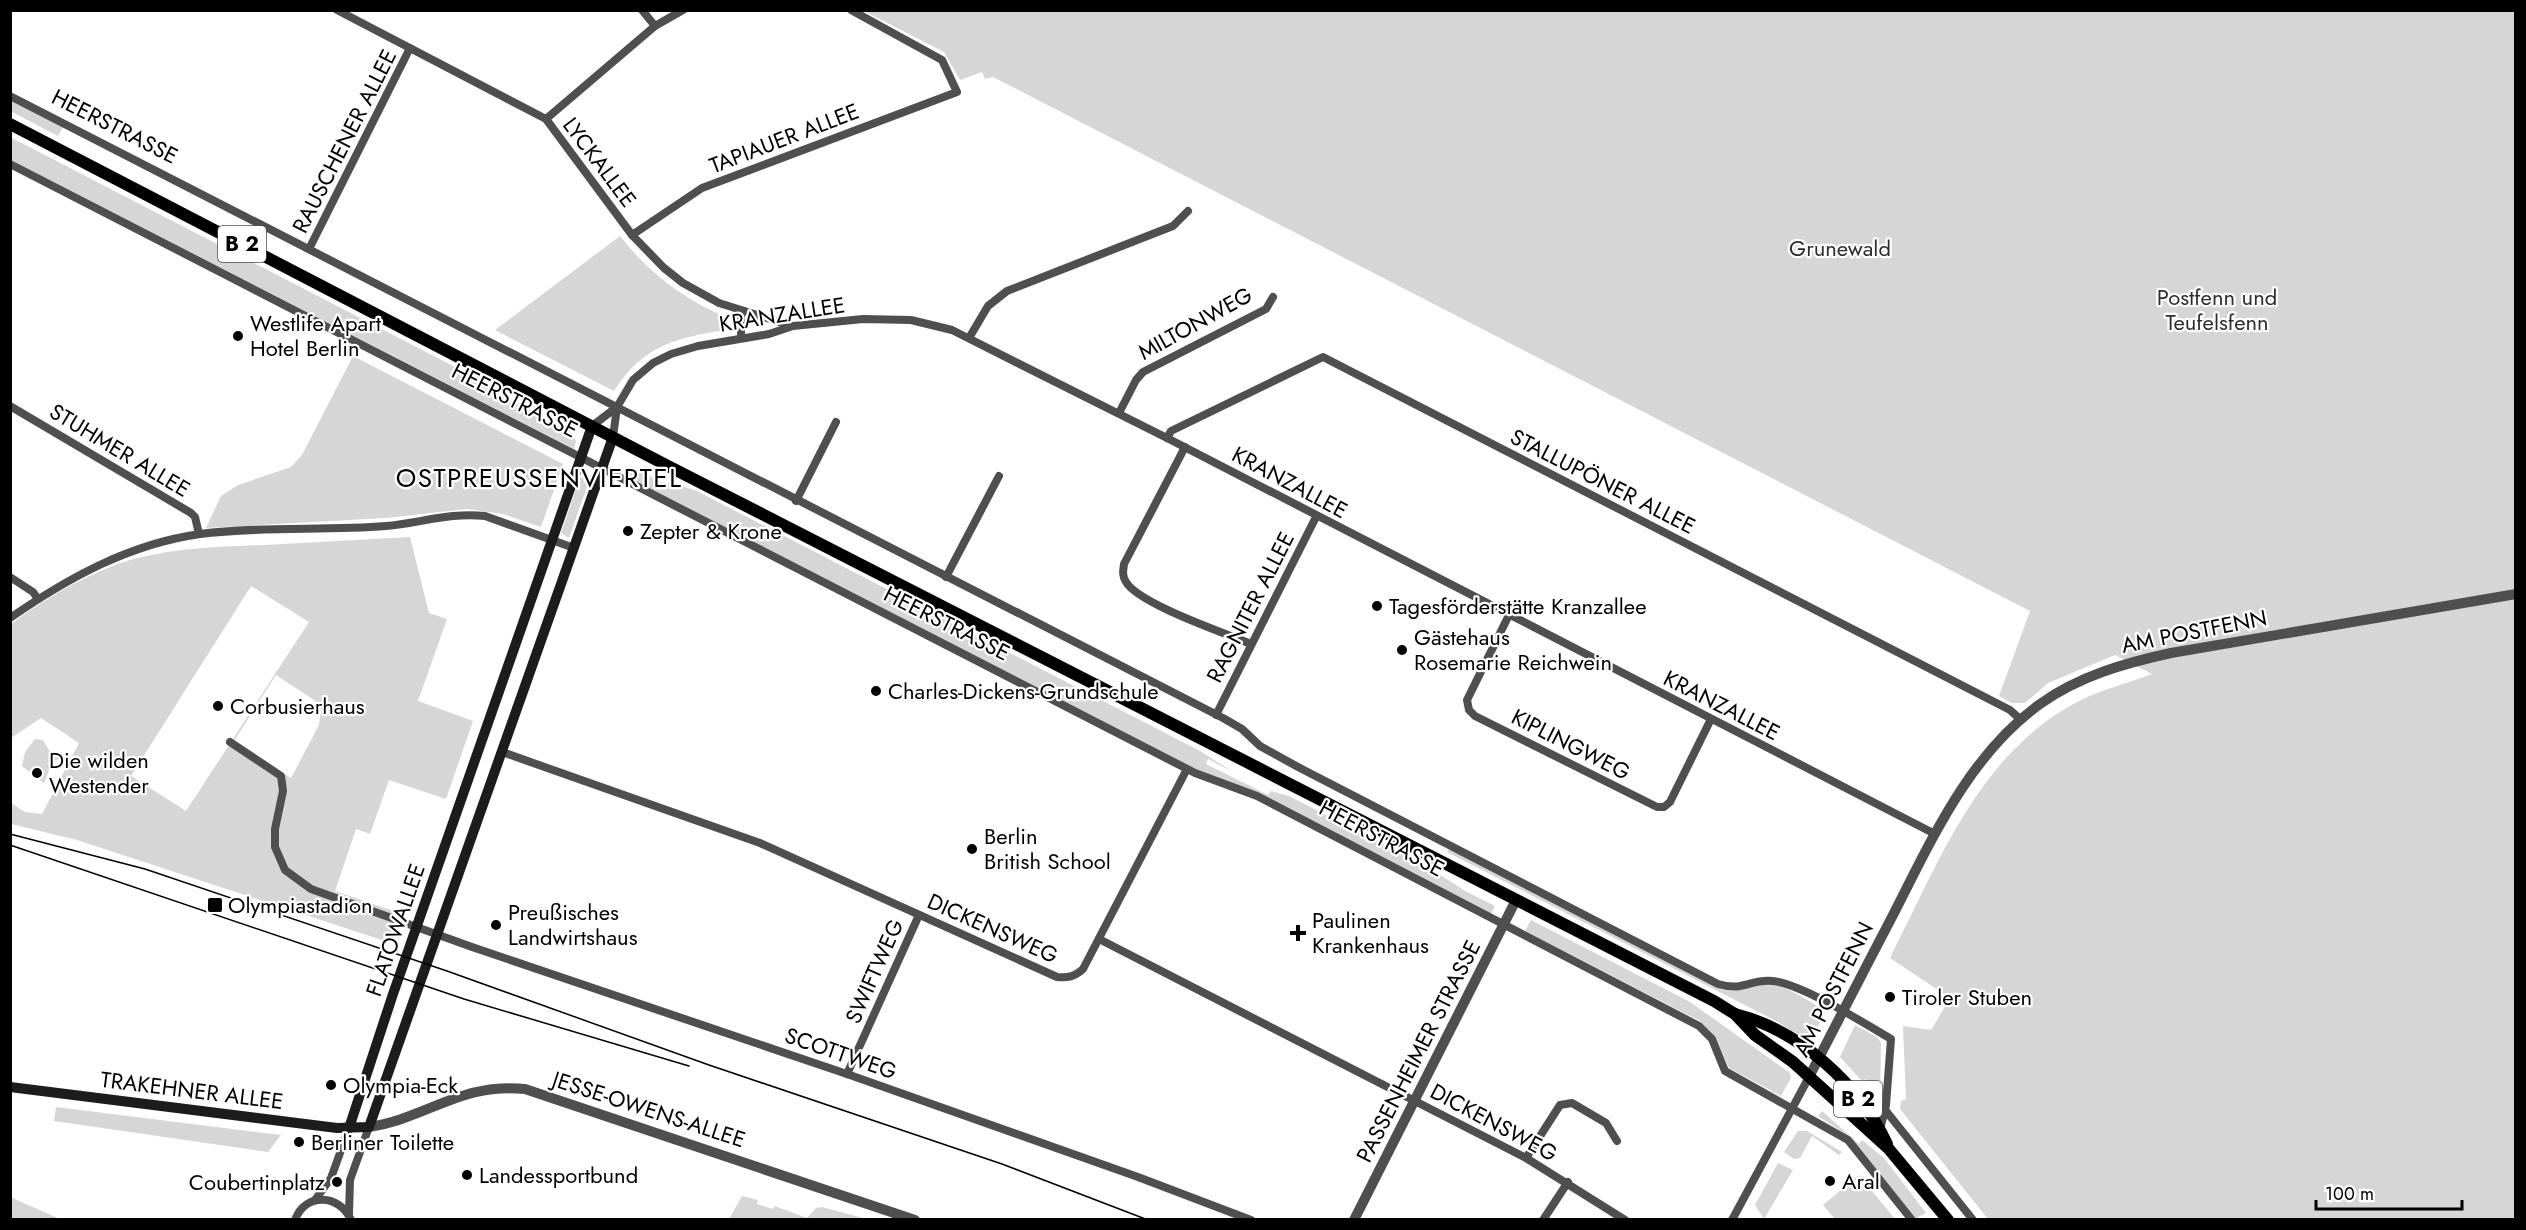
<svg xmlns="http://www.w3.org/2000/svg" width="2526" height="1230" font-family="Jost,sans-serif">
<rect width="100%" height="100%" fill="#fff"/>
<g fill="#d6d6d6" fill-rule="evenodd">
<path d="M864,11H2515V1219H1988L1900,1109L1901,1101L1906,1099L1903,1026L1931,1030L1950,998L1890,958C1938,864 1979,752 2079,701C2103,689 2129,683 2152,674L2115,655L2048,683L2025,703H2011L1999,696L2030,611L993,77L985,79L982,72L960,80L944,52Z"/>
<polygon points="10,100 63,127 58,136 12,112"/>
<polygon points="10,137 455,367 502,396 569,430 576,441 574,449 11,160"/>
<path d="M620,236C649,273 684,300 728,318L727,330C677,337 642,346 614,391L495,330Z"/>
<polygon points="353,356 563,464 541,527 503,514 467,509 386,518 206,528 221,496 238,485 291,467 302,455"/>
<polygon points="632,467 667,485 669,482 697,491 1200,751 1233,772 1208,759 1206,764 1268,795 1271,791 1289,796 1433,870 1465,891 1495,906 1491,914 1218,781 627,477"/>
<polygon points="580,477 589,481 569,538 561,533"/>
<path d="M410,537L429,613L447,619L418,701L473,721L446,799L389,780L370,834L356,829L335,891L405,915L394,944L77,840L11,824V803L25,812L42,814L79,743L41,718L11,738V624C43,600 80,578 118,564C165,548 215,547 264,545C313,542 361,540 410,537ZM251,586L309,622L186,811L131,776ZM276,675L314,700L321,710L319,725L291,778L234,741Z"/>
<polygon points="35,739 43,740 49,750 61,757 52,763 44,783 22,766 25,752"/>
<path d="M1449,849L1723,990C1739,993 1749,986 1765,984C1785,983 1809,1002 1826,1011L1811,1039L1815,1043L1807,1042L1776,1021L1447,852Z"/>
<polygon points="1531,920 1690,1002 1790,1073 1791,1078 1781,1096 1729,1068 1716,1038 1700,1021 1525,931"/>
<polygon points="1855,1025 1877,1037 1881,1043 1880,1102 1868,1087 1870,1084 1865,1079 1862,1081 1840,1057"/>
<polygon points="56,1107 281,1135 268,1152 54,1121"/>
<polygon points="1822,1111 1859,1144 1862,1140 1884,1158 1926,1213 1916,1218 1850,1137 1818,1116"/>
<polygon points="1798,1131 1807,1131 1842,1152 1839,1155 1812,1136 1800,1158 1794,1159 1784,1152"/>
<polygon points="1778,1163 1793,1170 1764,1219 1755,1205"/>
<polygon points="1859,1175 1895,1219 1835,1219 1823,1205"/>
<polygon points="742,1196 758,1200 757,1204 773,1209 775,1206 807,1218 816,1208 822,1207 867,1219 729,1219"/>
<polygon points="11,1197 17,1200 60,1219 11,1219"/>
</g>
<g fill="none" stroke-linecap="round" stroke-linejoin="round">
<g stroke="#4f4f4f" stroke-width="8">
<polyline points="337,10 546,119 632,235 664,268 683,283 719,303 792,326"/>
<polyline points="642,10 655,26"/>
<path d="M10,96L1223,718L1242,729L1260,746L1298,767L1718,984C1744,992 1751,978 1773,981C1802,984 1864,1023 1891,1039L1886,1105L1880,1130"/>
<polyline points="546,119 655,26 683,10"/>
<polyline points="10,164 1195,773 1257,796 1699,1026 1712,1039 1725,1071 1848,1140 1912,1220"/>
<polyline points="632,235 702,188 957,92 942,60 851,10"/>
<polyline points="309,249 410,48"/>
<polyline points="741,311 741,338"/>
<polyline points="969,338 988,306 1007,291 1173,226 1188,211"/>
<polyline points="10,406 191,513 195,517 199,534"/>
<polyline points="1119,413 1136,380 1143,372 1266,309 1273,297"/>
<polyline points="592,426 617,407 633,380 653,363 671,354 698,346 769,334 793,326 863,319 911,320 952,330 1167,438 1935,834"/>
<polyline points="613,437 617,407"/>
<polyline points="1167,438 1171,431 1323,357 2010,710 2021,720"/>
<path d="M1185,447L1124,564C1123,571 1122,576 1126,582C1139,604 1225,633 1251,644"/>
<polyline points="796,501 836,422"/>
<polyline points="10,577 33,592 38,599"/>
<polyline points="946,577 999,476"/>
<polyline points="1509,615 1467,700 1469,710 1475,716 1657,807 1664,807 1670,802 1711,719"/>
<path d="M10,618C68,578 129,544 200,534C261,526 325,531 386,526C420,523 451,512 485,516L574,548"/>
<polyline points="1216,715 1316,517"/>
<polyline points="230,742 281,776 283,791 275,829 275,847 285,870 311,889 472,947 847,1074 1138,1177 1251,1220"/>
<path d="M502,752L760,843L1057,977C1068,978 1074,977 1083,969L1187,769"/>
<polyline points="1099,939 1526,1158 1625,1220"/>
<polyline points="847,1074 919,915"/>
<polyline points="1886,1111 1973,1220"/>
<polyline points="1526,1158 1560,1105 1572,1103 1606,1123 1617,1141"/>
<polyline points="315,1200 331,1178 349,1128"/>
<polyline points="349,1214 350,1180 369,1127"/>
<path d="M295,1220C305,1192 340,1194 351,1220"/>
<polyline points="1543,1220 1568,1182"/>
<polyline points="1732,1220 1809,1077"/>
</g>
<g stroke="#4f4f4f" stroke-width="10">
<path d="M1809,1077C1837,1022 1865,969 1893,915C1932,839 1969,755 2040,704C2079,676 2125,663 2171,653L2516,594"/>
<path d="M369,1127C427,1118 462,1082 525,1089L915,1220"/>
<polyline points="1354,1220 1516,900"/>
</g>
<g stroke="#1c1c1c" stroke-width="10">
<polyline points="10,1087 337,1128 369,1127 613,437"/>
<polyline points="349,1128 393,994 592,426"/>
</g>
<g stroke="#000" stroke-width="12">
<polyline points="10,124 668,466 1714,1001 1735,1014 1755,1035 1793,1062 1888,1148 1948,1220"/>
<path d="M1735,1014C1799,1030 1859,1084 1887,1144"/>
</g>
<g stroke="#000" stroke-width="1.5">
<polyline points="10,834 145,869 447,971 709,1065 1002,1164 1148,1220"/>
<polyline points="10,845 464,999 689,1066"/>
</g>
</g>
<g fill="#000" stroke="#fff" stroke-width="2">
<circle cx="238" cy="336" r="6"/>
<circle cx="628" cy="531" r="6"/>
<circle cx="1377" cy="606" r="6"/>
<circle cx="1402" cy="650" r="6"/>
<circle cx="876" cy="691" r="6"/>
<circle cx="218" cy="706" r="6"/>
<circle cx="37" cy="773" r="6"/>
<circle cx="972" cy="849" r="6"/>
<rect x="207" y="897" width="16" height="16" rx="3"/>
<circle cx="496" cy="925" r="6"/>
<path d="M1295 924h6v6h6v6h-6v6h-6v-6h-6v-6h6z"/>
<circle cx="1890" cy="997" r="6"/>
<circle cx="331" cy="1085" r="6"/>
<circle cx="299" cy="1142" r="6"/>
<circle cx="467" cy="1175" r="6"/>
<circle cx="1830" cy="1181" r="6"/>
<circle cx="337" cy="1182" r="6"/>
</g>
<g text-anchor="middle" dominant-baseline="central" stroke-width="4.5" stroke-linejoin="round" paint-order="stroke">
<g fill="#fff" stroke="#4c4c4c" stroke-width="1.5">
<rect x="218" y="226" width="48" height="36" rx="4.5"/>
<rect x="1834" y="1081" width="48" height="36" rx="4.5"/>
</g>
<g font-size="21" font-weight="bold" fill="#000">
<text x="242" y="244">B 2</text>
<text x="1858" y="1099">B 2</text>
</g>
<g font-size="22" fill="#000" stroke="#fff">
<text transform="translate(115 126) rotate(27)">HEERSTRASSE</text>
<text transform="translate(784 138) rotate(-21)">TAPIAUER ALLEE</text>
<text transform="translate(344 141) rotate(-63)">RAUSCHENER ALLEE</text>
<text transform="translate(600 162) rotate(53)">LYCKALLEE</text>
<text transform="translate(782 314) rotate(-9)">KRANZALLEE</text>
<text transform="translate(1195 323) rotate(-29)">MILTONWEG</text>
<text transform="translate(515 400) rotate(27)">HEERSTRASSE</text>
<text transform="translate(120 450) rotate(31)">STUHMER ALLEE</text>
<text transform="translate(1603 481) rotate(27)">STALLUPÖNER ALLEE</text>
<text transform="translate(1290 482) rotate(28)">KRANZALLEE</text>
<text transform="translate(1250 607) rotate(-63)">RAGNITER ALLEE</text>
<text transform="translate(947 623) rotate(27)">HEERSTRASSE</text>
<text transform="translate(2194 631) rotate(-11)">AM POSTFENN</text>
<text transform="translate(1722 705) rotate(27)">KRANZALLEE</text>
<text transform="translate(1571 744) rotate(27)">KIPLINGWEG</text>
<text transform="translate(1382 838) rotate(28)">HEERSTRASSE</text>
<text transform="translate(993 928) rotate(24)">DICKENSWEG</text>
<text transform="translate(395 930) rotate(-71)">FLATOWALLEE</text>
<text transform="translate(874 971) rotate(-66)">SWIFTWEG</text>
<text transform="translate(1833 989) rotate(-63)">AM POSTFENN</text>
<text transform="translate(1418 1051) rotate(-63)">PASSENHEIMER STRASSE</text>
<text transform="translate(841 1053) rotate(19)">SCOTTWEG</text>
<text transform="translate(192 1090) rotate(7)">TRAKEHNER ALLEE</text>
<text transform="translate(649 1109) rotate(18)">JESSE-OWENS-ALLEE</text>
<text transform="translate(1494 1122) rotate(28)">DICKENSWEG</text>
</g>
<g font-size="22" fill="#2d2d2d" stroke="#fff">
<text x="1840" y="248">Grunewald</text>
<text x="2217" y="297">Postfenn und<tspan x="2217" dy="25">Teufelsfenn</tspan></text>
</g>
<g font-size="22" fill="#000" stroke="#fff" text-anchor="start">
<text x="250" y="323">Westlife Apart<tspan x="250" dy="25">Hotel Berlin</tspan></text>
<text x="640" y="531">Zepter &amp; Krone</text>
<text x="1389" y="606">Tagesförderstätte Kranzallee</text>
<text x="1414" y="637">Gästehaus<tspan x="1414" dy="25">Rosemarie Reichwein</tspan></text>
<text x="888" y="691">Charles-Dickens-Grundschule</text>
<text x="230" y="706">Corbusierhaus</text>
<text x="49" y="760">Die wilden<tspan x="49" dy="25">Westender</tspan></text>
<text x="984" y="836">Berlin<tspan x="984" dy="25">British School</tspan></text>
<text x="228" y="905">Olympiastadion</text>
<text x="508" y="912">Preußisches<tspan x="508" dy="25">Landwirtshaus</tspan></text>
<text x="1312" y="920">Paulinen<tspan x="1312" dy="25">Krankenhaus</tspan></text>
<text x="1902" y="997">Tiroler Stuben</text>
<text x="343" y="1085">Olympia-Eck</text>
<text x="311" y="1142">Berliner Toilette</text>
<text x="479" y="1175">Landessportbund</text>
<text x="1842" y="1181">Aral</text>
<text x="325" y="1182" text-anchor="end">Coubertinplatz</text>
</g>
<g font-size="26" letter-spacing="1.5" fill="#000" stroke="#fff">
<text x="539" y="478">OSTPREUSSENVIERTEL</text>
</g>
</g>
<rect width="2526" height="1230" fill="none" stroke="#000000" stroke-width="24"/>
<path d="M2316 1200v9h146v-9" fill="none" stroke="#000000" stroke-width="3"/>
<text x="2325" y="1200" font-size="18" fill="#000000" stroke="#ffffff" stroke-width="4.5" paint-order="stroke">100 m</text>
</svg>
